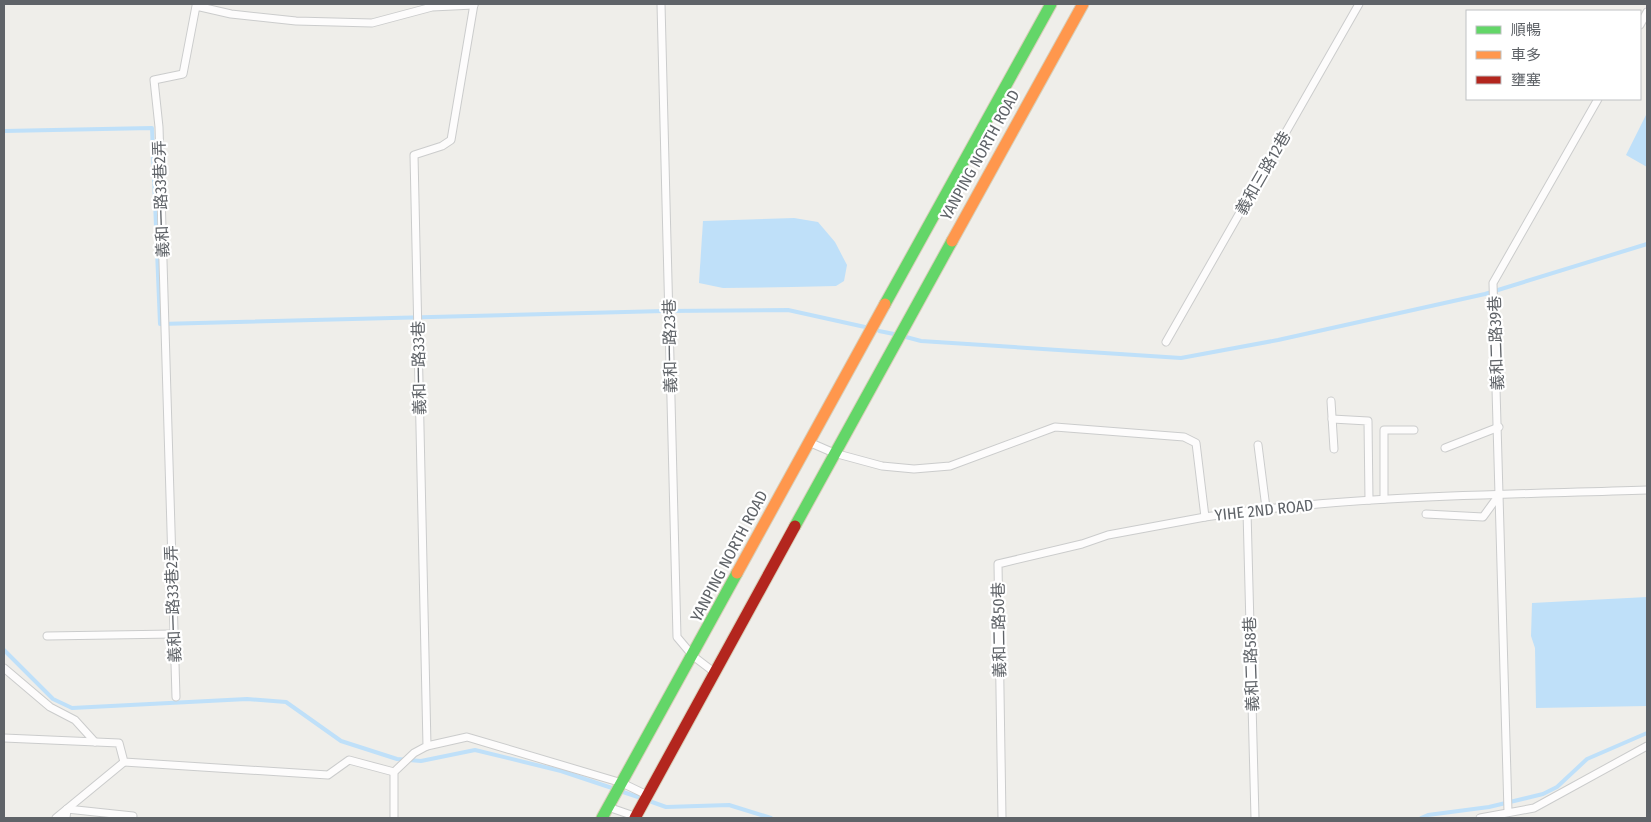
<svg xmlns="http://www.w3.org/2000/svg" width="1651" height="822" font-family="'Fira Sans Condensed','Noto Sans TC',sans-serif">
<rect width="100%" height="100%" fill="#efeeea"/>
<g fill="#bfe0f9">
<polygon points="1647,113 1647,167 1626,155"/>
<polygon points="794,218 818,222 835,242 847,265 844,281 836,286 792,287 723,288 699,283 703,221"/>
<polygon points="1647,597 1647,706 1536,708 1535,648 1531,636 1532,603"/>
</g>
<g fill="none" stroke-linecap="round" stroke-linejoin="round">
<g stroke="#bfe0f9" stroke-width="4">
<polyline points="4,131 152,128 160,324 664,311 788,310 865,327"/>
<polyline points="879,331 894,334"/>
<polyline points="906,337 921,341 1181,358 1278,340 1485,294 1647,244"/>
<polyline points="4,650 53,699 72,708 247,699 286,702 341,741 397,759 421,761 475,750 561,771 612,788"/>
<polyline points="623,792 638,797"/>
<polyline points="652,802 666,807 729,805 771,818"/>
<polyline points="1421,818 1428,815 1489,807 1543,794 1557,787 1587,759 1647,733"/>
</g>
<g stroke="#cbcccc" stroke-width="9">
<g id="lane">
<polyline points="661,4 677,637 693,656 714,672"/>
<polyline points="1640,25 1647,12"/>
<polyline points="1166,342 1359,4"/>
<polyline points="1331,401 1334,449"/>
<polyline points="1332,419 1368,421 1369,500"/>
<path d="M811,443L834,453L882,466L914,469L950,466L1055,427L1184,437L1196,443L1205,517C1351,495 1500,495 1647,490"/>
<polyline points="1258,445 1266,508"/>
<polyline points="1445,448 1499,427"/>
<polyline points="1384,499 1384,430 1414,430"/>
<polyline points="1247,511 1255,818"/>
<polyline points="1426,514 1483,517 1499,495"/>
<polyline points="47,636 174,634"/>
<polyline points="4,668 50,707 75,720 95,742"/>
<polyline points="176,697 159,127 154,80 183,74 196,6 231,14 296,21 372,23 432,7 474,5"/>
<polyline points="4,738 119,743 124,762 328,775 349,760 394,772"/>
<polyline points="427,746 467,737 622,783 645,794"/>
<polyline points="611,808 634,816"/>
<polyline points="1508,812 1493,283 1598,99"/>
<polyline points="56,818 124,762"/>
<polyline points="66,818 67,809 133,816"/>
<polyline points="394,818 394,772 414,753 427,746 414,155 442,146 451,140 474,4"/>
<polyline points="1002,818 998,564 1082,544 1108,535 1205,517"/>
<polyline points="1480,818 1534,808 1647,746"/>
</g>
</g>
<g stroke="#d7ceb8" stroke-width="13">
<g id="fast">
<polyline points="885,304 1051,4"/>
<polyline points="795,526 952,241"/>
<polyline points="602,818 737,573"/>
</g>
</g>
<g stroke="#d7ceb8" stroke-width="13">
<g id="slow">
<polyline points="952,241 1083,4"/>
<polyline points="737,573 885,304"/>
</g>
</g>
<g stroke="#d7ceb8" stroke-width="13">
<polyline id="jam" points="635,818 795,526"/>
</g>
<use href="#lane" stroke="#fdfcfc" stroke-width="7"/>
<use href="#fast" stroke="#63d668" stroke-width="11"/>
<use href="#slow" stroke="#ff974d" stroke-width="11"/>
<use href="#jam" stroke="#b3261e" stroke-width="11"/>
</g>
<g text-anchor="middle" dominant-baseline="central" stroke-width="4.5" stroke-linejoin="round" paint-order="stroke">
<g font-size="16" fill="#5f6368" stroke="#fff">
<text transform="translate(980 155) rotate(-61)">YANPING NORTH ROAD</text>
<text transform="translate(1263 173) rotate(-60)">義和三路12巷</text>
<text transform="translate(161 199) rotate(-92)">義和一路33巷2弄</text>
<text transform="translate(1496 343) rotate(-92)">義和二路39巷</text>
<text transform="translate(670 346) rotate(-91)">義和一路23巷</text>
<text transform="translate(419 368) rotate(-91)">義和一路33巷</text>
<text transform="translate(1264 510) rotate(-6)">YIHE 2ND ROAD</text>
<text transform="translate(729 556) rotate(-62)">YANPING NORTH ROAD</text>
<text transform="translate(173 604) rotate(-92)">義和一路33巷2弄</text>
<text transform="translate(999 630) rotate(-91)">義和二路50巷</text>
<text transform="translate(1251 664) rotate(-92)">義和二路58巷</text>
</g>
</g>
<rect width="1651" height="822" fill="none" stroke="#5f6368" stroke-width="10"/>
<rect x="1466" y="10" width="175" height="90" fill="#ffffff" stroke="#bfc1c3"/>
<rect x="1476" y="26" width="25" height="8" fill="#63d668" stroke="#bfc1c3"/>
<text x="1511" y="35" font-size="15" fill="#5f6368">順暢</text>
<rect x="1476" y="51" width="25" height="8" fill="#ff974d" stroke="#bfc1c3"/>
<text x="1511" y="60" font-size="15" fill="#5f6368">車多</text>
<rect x="1476" y="76" width="25" height="8" fill="#b3261e" stroke="#bfc1c3"/>
<text x="1511" y="85" font-size="15" fill="#5f6368">壅塞</text>
</svg>
